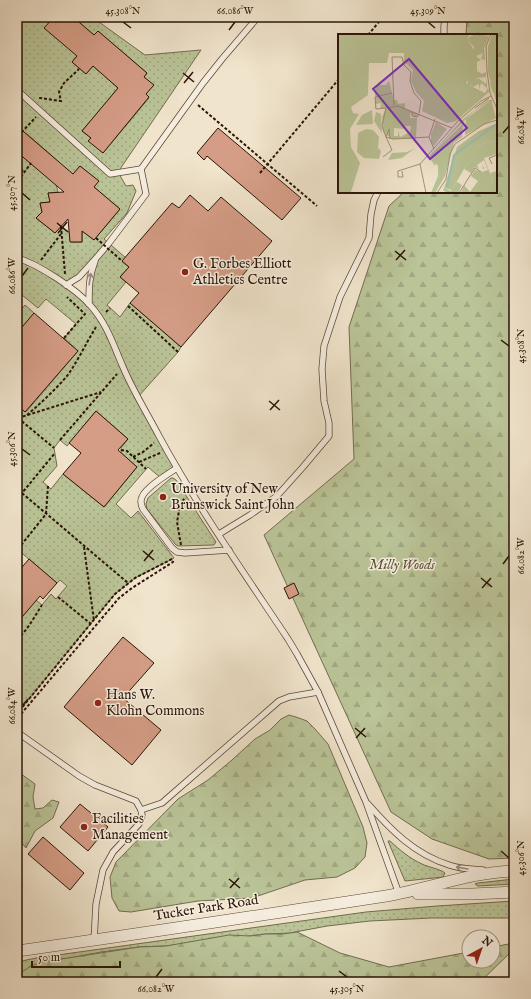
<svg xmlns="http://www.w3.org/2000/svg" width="531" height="999" font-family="'IM FELL English',serif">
<defs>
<pattern id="green-dots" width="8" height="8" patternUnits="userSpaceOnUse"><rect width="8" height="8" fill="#bac497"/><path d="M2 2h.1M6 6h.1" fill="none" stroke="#a0a881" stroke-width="1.8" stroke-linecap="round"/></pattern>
<pattern id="forest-firs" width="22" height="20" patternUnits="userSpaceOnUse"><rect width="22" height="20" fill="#bac497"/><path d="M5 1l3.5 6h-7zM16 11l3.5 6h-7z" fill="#a0a881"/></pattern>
</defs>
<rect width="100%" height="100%" fill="#f0e4cc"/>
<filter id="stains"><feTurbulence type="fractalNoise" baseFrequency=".005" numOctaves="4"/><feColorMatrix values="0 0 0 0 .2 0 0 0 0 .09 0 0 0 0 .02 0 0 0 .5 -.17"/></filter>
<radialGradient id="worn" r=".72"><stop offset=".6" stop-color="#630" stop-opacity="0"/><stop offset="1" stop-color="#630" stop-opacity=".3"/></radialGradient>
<g fill="url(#green-dots)" stroke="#726c4f" fill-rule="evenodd">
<path d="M23,17H48L51,20L77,56L72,62L86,74L93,66L118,88L82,131L91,138L89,141L103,153L149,98L146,94L153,85L144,77L147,73L98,31L94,35L73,17H92L145,55L201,50L118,172L126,186L133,185L136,191L127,213L104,239L126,258L122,262L129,267L120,277L126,282L107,305L120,317L130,303L181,347L178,352L138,397L177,468L162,479L148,467L116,504L131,518L138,511L174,558L135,578L115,594L20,710L17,715V623L36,600L42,605L51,594L56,599L67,586L60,580L57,583L17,549V405L26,412L78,351L64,338L76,324L46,299L38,308L17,291V152L56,184L58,192L48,193L50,202L40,203L42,212L36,218L55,233L61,226L70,233L71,242H82V231L94,240L120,209L94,187L98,181L80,166L70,178L58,168L61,164L27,134L17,128L19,126L17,125V23ZM97,257L89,282V304L66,285ZM96,411L128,439L121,448V453L137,467L104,507L63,474L51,489L43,482L57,466L54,448L60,440L67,446Z"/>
<polygon points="25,305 34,313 19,331 17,342 17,314"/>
<polygon points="171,478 173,478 176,480 214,539 216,542 214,545 179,546 176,545 147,509 146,504 148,498"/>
<path d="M388,841H390C400,850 409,858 422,864C428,867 440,869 445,873L443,877L405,881Z"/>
<polygon points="514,879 514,884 478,886 475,884 478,883"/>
<polygon points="514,901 514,918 431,918 370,921 327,926 290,933 266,934 166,946 139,947 101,952 70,958 42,962 17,975 17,962 36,958 366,912 437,906"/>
</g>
<g fill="url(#forest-firs)" stroke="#726c4f">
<polygon points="467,17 514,17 514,858 489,859 432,839 391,812 264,535 354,459 349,327 389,206 404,192 496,192 496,35 466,35"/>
<polygon points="289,715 296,717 307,721 315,729 328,744 363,827 367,843 365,857 355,868 337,877 305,880 252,898 198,901 131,912 119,911 112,898 110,877 116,862 178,799 208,780 232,760 255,739 270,730 281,719"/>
<polygon points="17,771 35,784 33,797 35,809 43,808 52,800 59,802 53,818 35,831 26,848 21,842 17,839"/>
<polygon points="297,932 340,953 389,967 469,952 469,961 493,961 493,947 514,943 514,949 480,982 17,982 17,975 31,966 42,962 139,947 166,946 229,935 250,936 266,934 283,934"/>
</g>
<g fill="#d59d86" stroke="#2b1407">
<polygon points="54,17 73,17 94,35 98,31 147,73 144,77 154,85 146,94 149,97 103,153 88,141 91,138 82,131 118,88 93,66 86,74 72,62 77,56 44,28"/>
<polygon points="17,126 73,174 80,166 99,181 94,187 120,209 94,240 82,231 82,242 70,242 68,219 55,233 36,218 42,212 40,203 50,202 48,193 64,192 17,152"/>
<polygon points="218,128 301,198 282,220 207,156 204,160 197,153"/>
<polygon points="190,195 208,211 221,197 272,241 181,347 130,303 139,293 120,277 129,267 122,261 172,203 179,208"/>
<polygon points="34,313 78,351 25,412 17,405 17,333"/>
<polygon points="96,411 128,439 118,450 137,467 104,507 63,474 81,453 69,443"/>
<polygon points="29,559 57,583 43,599 40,596 17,623 17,573"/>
<polygon points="294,583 299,594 289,599 284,588"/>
<polygon points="123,637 154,663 123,698 161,730 132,765 64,707"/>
<polygon points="80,804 108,827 88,851 60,827"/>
<polygon points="43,837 84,873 70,890 28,854"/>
</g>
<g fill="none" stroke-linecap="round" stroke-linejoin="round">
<g stroke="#5c4838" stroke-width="7">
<g id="lane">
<polyline points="444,35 444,27 445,17"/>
<polyline points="17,90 110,174 141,169 203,83 222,59 258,17"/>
<path d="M17,258C38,264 76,289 90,305C107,324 113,344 123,367C133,391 147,413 159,436C197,506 244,573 288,639L297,654L318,692L366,802L399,894"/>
<polyline points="66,285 79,277 98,256 109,243 146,194 141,169"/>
<path d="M89,304C89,288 89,276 95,261"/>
<path d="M177,468C168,474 146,487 142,497C140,501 141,505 143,509L172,548L177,552L185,553L229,550"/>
<polyline points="219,534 250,515 277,496 303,467 329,436 329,423 324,401 322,369 324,346 340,297 369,238 371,214 374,200 378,192"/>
<polyline points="17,732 79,776 95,785 136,801 141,810 142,815 139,824 113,852 103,870 96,904 94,941"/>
<path d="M368,804C391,830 414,854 449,865C460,869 471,869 483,870"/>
<polyline points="141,810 162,803 279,701 289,697 318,692"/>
</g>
</g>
<g stroke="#5c4838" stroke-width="12">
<g id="street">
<polyline points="418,894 472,894 514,892"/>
<path d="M17,951C140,934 263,915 386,896C429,889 471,872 514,871"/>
</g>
</g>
<g stroke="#2b1407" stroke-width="2" stroke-dasharray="3 2" stroke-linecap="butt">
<polyline points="368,35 383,17"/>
<polyline points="40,99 40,98 61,101 59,92 64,83 79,69"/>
<polyline points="198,105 317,206"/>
<polyline points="18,136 36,117"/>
<polyline points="17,166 24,172"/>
<polyline points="260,173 339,79"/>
<polyline points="18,181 31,163"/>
<polyline points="61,226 65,274"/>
<polyline points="41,260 61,234"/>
<polyline points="128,306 178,352"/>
<polyline points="106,312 110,308"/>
<polyline points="64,338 85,314 67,297"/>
<path d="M27,415C41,403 55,390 67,376C78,361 86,343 96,327"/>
<polyline points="18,418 101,392"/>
<polyline points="18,418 54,448"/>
<polyline points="60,440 117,374"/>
<polyline points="121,450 127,451 146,469"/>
<polyline points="133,457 143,452 154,443"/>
<polyline points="139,462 160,453"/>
<polyline points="22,493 128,583"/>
<polyline points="17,499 55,453"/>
<polyline points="181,545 177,522 180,506 185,497"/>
<polyline points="84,547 94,621"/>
<polyline points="18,549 46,514 48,486"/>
<polyline points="58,597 91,624"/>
<path d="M17,639C28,630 34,617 42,605"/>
<polyline points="17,715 20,710 115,594 135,578 172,559"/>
<polyline points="17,717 21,714 119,598 132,588 173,562 174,559"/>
</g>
<use href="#lane" stroke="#f5edde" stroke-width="5.5"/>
<use href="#street" stroke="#f5edde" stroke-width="11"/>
<polyline stroke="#2b1407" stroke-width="2" stroke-dasharray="3 2" stroke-linecap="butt" points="96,238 122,261"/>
</g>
<defs><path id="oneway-shaft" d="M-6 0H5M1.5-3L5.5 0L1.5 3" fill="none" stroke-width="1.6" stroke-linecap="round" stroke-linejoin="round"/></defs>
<g stroke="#9a8b7d">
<use href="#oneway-shaft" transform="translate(90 279) rotate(-81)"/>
<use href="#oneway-shaft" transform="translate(462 868) rotate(-170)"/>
</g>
<path fill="none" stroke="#2b1407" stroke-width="1.5" d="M123,22L131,28M428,22L435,28M229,30L235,22M183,73L194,82M184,83L193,72M503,133L509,126M22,193L30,200M57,223L68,232M58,233L67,222M395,251L406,260M396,260L405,250M22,276L28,268M501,340L509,346M269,401L280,410M270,410L279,400M22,449L30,455M143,551L154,560M144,561L153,550M503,564L509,556M481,578L492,587M482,588L491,578M22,706L28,699M355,728L366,737M356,738L365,728M501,851L509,858M229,879L240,888M230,888L239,878M339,971L347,977M156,977L162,969"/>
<g fill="#8f2418" stroke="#f5edde" stroke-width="1.5">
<circle cx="185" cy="272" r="4"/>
<circle cx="163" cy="497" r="4"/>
<circle cx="98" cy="703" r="4"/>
<circle cx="84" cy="827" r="4"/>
</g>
<g text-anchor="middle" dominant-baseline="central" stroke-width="3" stroke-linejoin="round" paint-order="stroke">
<g font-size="14" fill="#2b1407" stroke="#f5edde" text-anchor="start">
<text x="193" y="264">G. Forbes Elliott<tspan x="193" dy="16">Athletics Centre</tspan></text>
<text x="171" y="489">University of New<tspan x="171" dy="16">Brunswick Saint John</tspan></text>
<text x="106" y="695">Hans W.<tspan x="106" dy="16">Klohn Commons</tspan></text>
<text x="92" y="819">Facilities<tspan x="92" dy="16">Management</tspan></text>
</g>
<g font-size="14" font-style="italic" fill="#5d5239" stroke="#f5edde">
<text x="402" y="565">Milly Woods</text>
</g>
<g font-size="14" fill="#2b1407" stroke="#f5edde">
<text transform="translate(206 908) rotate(-9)">Tucker Park Road</text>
</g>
</g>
<g transform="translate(338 34)">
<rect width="159" height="159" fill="#f0e4cc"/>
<path d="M140,0L151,2L146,14L147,26L143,25L145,19L138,22L143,26L139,28V37L144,40L148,38V43L139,44L136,50L130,52L128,33L130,25L136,23V13L130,6L132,2ZM154,0H159V70L150,38V13ZM51,47L56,66H59L60,70L67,69V75L81,80L78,83L72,79V84H79L78,105H54L45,98L44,83L48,74L42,75L43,69L38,70V74L42,75L37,74V56L39,51H48ZM67,92H73L72,98L62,103L60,97V102H56V94L67,95ZM150,66H154V69L151,67L135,78L93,120L92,122L98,129L97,132L91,123L93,120L124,86ZM151,107L156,108L159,115V120L146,124L155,147L151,155L148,159H123L126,151L132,158L140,147L133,142L137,136L144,138L150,136L149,133L145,135L144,131L146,134L149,133L146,126L139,131L141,135L137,133L133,139L126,135L140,118L139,113ZM119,148L124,151L120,159H109L105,156L106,154L113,157Z" fill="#bac497" fill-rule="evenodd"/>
<path d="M0,0H131L130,6L137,18L136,23L130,26L128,34L132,42L128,49L133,52L140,44L148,50L149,44V54L143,49L141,56V50L135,53L147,59L150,54L151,58L118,87L109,89L84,77L86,67L78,58L73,47L75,36L66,27V19H51L49,29H31L30,61L13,73L15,79L21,80L12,95L13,113L22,129L13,158L0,159ZM159,40V58L155,59L152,49ZM153,66L158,84L127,101L128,85ZM38,78L43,80L44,99L36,87ZM98,88L109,95L96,112L93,108V100ZM159,89V115L156,108L151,107L139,113L141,117L126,135L114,156L106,154L119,113L141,97ZM125,90L124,103L116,109L107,142L97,159H93L100,142V132L92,122L93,120ZM77,114L64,124L50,126L54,119L69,118ZM159,137V159H148L155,147L152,139Z" fill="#bac497"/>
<path d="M34,76L35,90L18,91L24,81ZM28,95L35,96L41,103L40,114L43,117L41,125L26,124L19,118L20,99Z" fill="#bac497"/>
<path fill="none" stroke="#9bbfb3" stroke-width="2" d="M109,153L116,121L159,90"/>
<path fill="none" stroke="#a1917d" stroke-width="1" d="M153,0L148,12L149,37L152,59L159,75M56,71L54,23H64L66,31L73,38L72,47L76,59L83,67L81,79M48,74L38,75L37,63L54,59M137,74L151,64M74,78V82L79,83L82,80M91,103L97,85M96,115L91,103L55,105L48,103L44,92L48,74L60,72L114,94M45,123L54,116L48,103L51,95L52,105M82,130L88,159M154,130L151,124L159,121M64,137L65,143H60V137L82,130L120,87L143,67L153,62M99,159L108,145L112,120L117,110L146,90L159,86M121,159L137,134L143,138"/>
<path fill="#7b2cbf" fill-opacity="0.15" stroke="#7b2cbf" stroke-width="2" d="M71,25L129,94L92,125L35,55Z"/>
<rect width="159" height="159" fill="none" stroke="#2b1407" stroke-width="2"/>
</g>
<rect width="531" height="999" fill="none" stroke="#f0e4cc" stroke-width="44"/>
<g transform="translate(481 949) rotate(40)"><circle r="19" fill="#f5edde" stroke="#a49688"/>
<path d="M0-3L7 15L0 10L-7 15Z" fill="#8f2418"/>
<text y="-6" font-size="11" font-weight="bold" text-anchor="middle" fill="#2b1407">N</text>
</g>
<path d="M32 961v6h88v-6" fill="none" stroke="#2b1407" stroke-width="2"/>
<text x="38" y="961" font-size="12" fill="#2b1407" stroke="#f5edde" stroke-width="3" paint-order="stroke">50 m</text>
<rect x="22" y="22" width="487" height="955" fill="none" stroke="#2b1407" stroke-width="1.5"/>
<g font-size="10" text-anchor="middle" fill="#2b1407">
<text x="123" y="14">45.308°N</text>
<text x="235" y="14">66.086°W</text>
<text x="428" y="14">45.309°N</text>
<text transform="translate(520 126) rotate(-90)" y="4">66.084°W</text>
<text transform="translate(11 193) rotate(-90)" y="4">45.307°N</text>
<text transform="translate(11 276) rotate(-90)" y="4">66.086°W</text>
<text transform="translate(520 346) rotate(-90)" y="4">45.308°N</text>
<text transform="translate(11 449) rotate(-90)" y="4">45.306°N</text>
<text transform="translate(520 556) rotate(-90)" y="4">66.082°W</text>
<text transform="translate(11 706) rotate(-90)" y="4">66.084°W</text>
<text transform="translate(520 858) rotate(-90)" y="4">45.306°N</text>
<text x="156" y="992">66.082°W</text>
<text x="347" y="992">45.305°N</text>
</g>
<rect width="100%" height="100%" filter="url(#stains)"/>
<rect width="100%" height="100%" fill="url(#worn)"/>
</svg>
